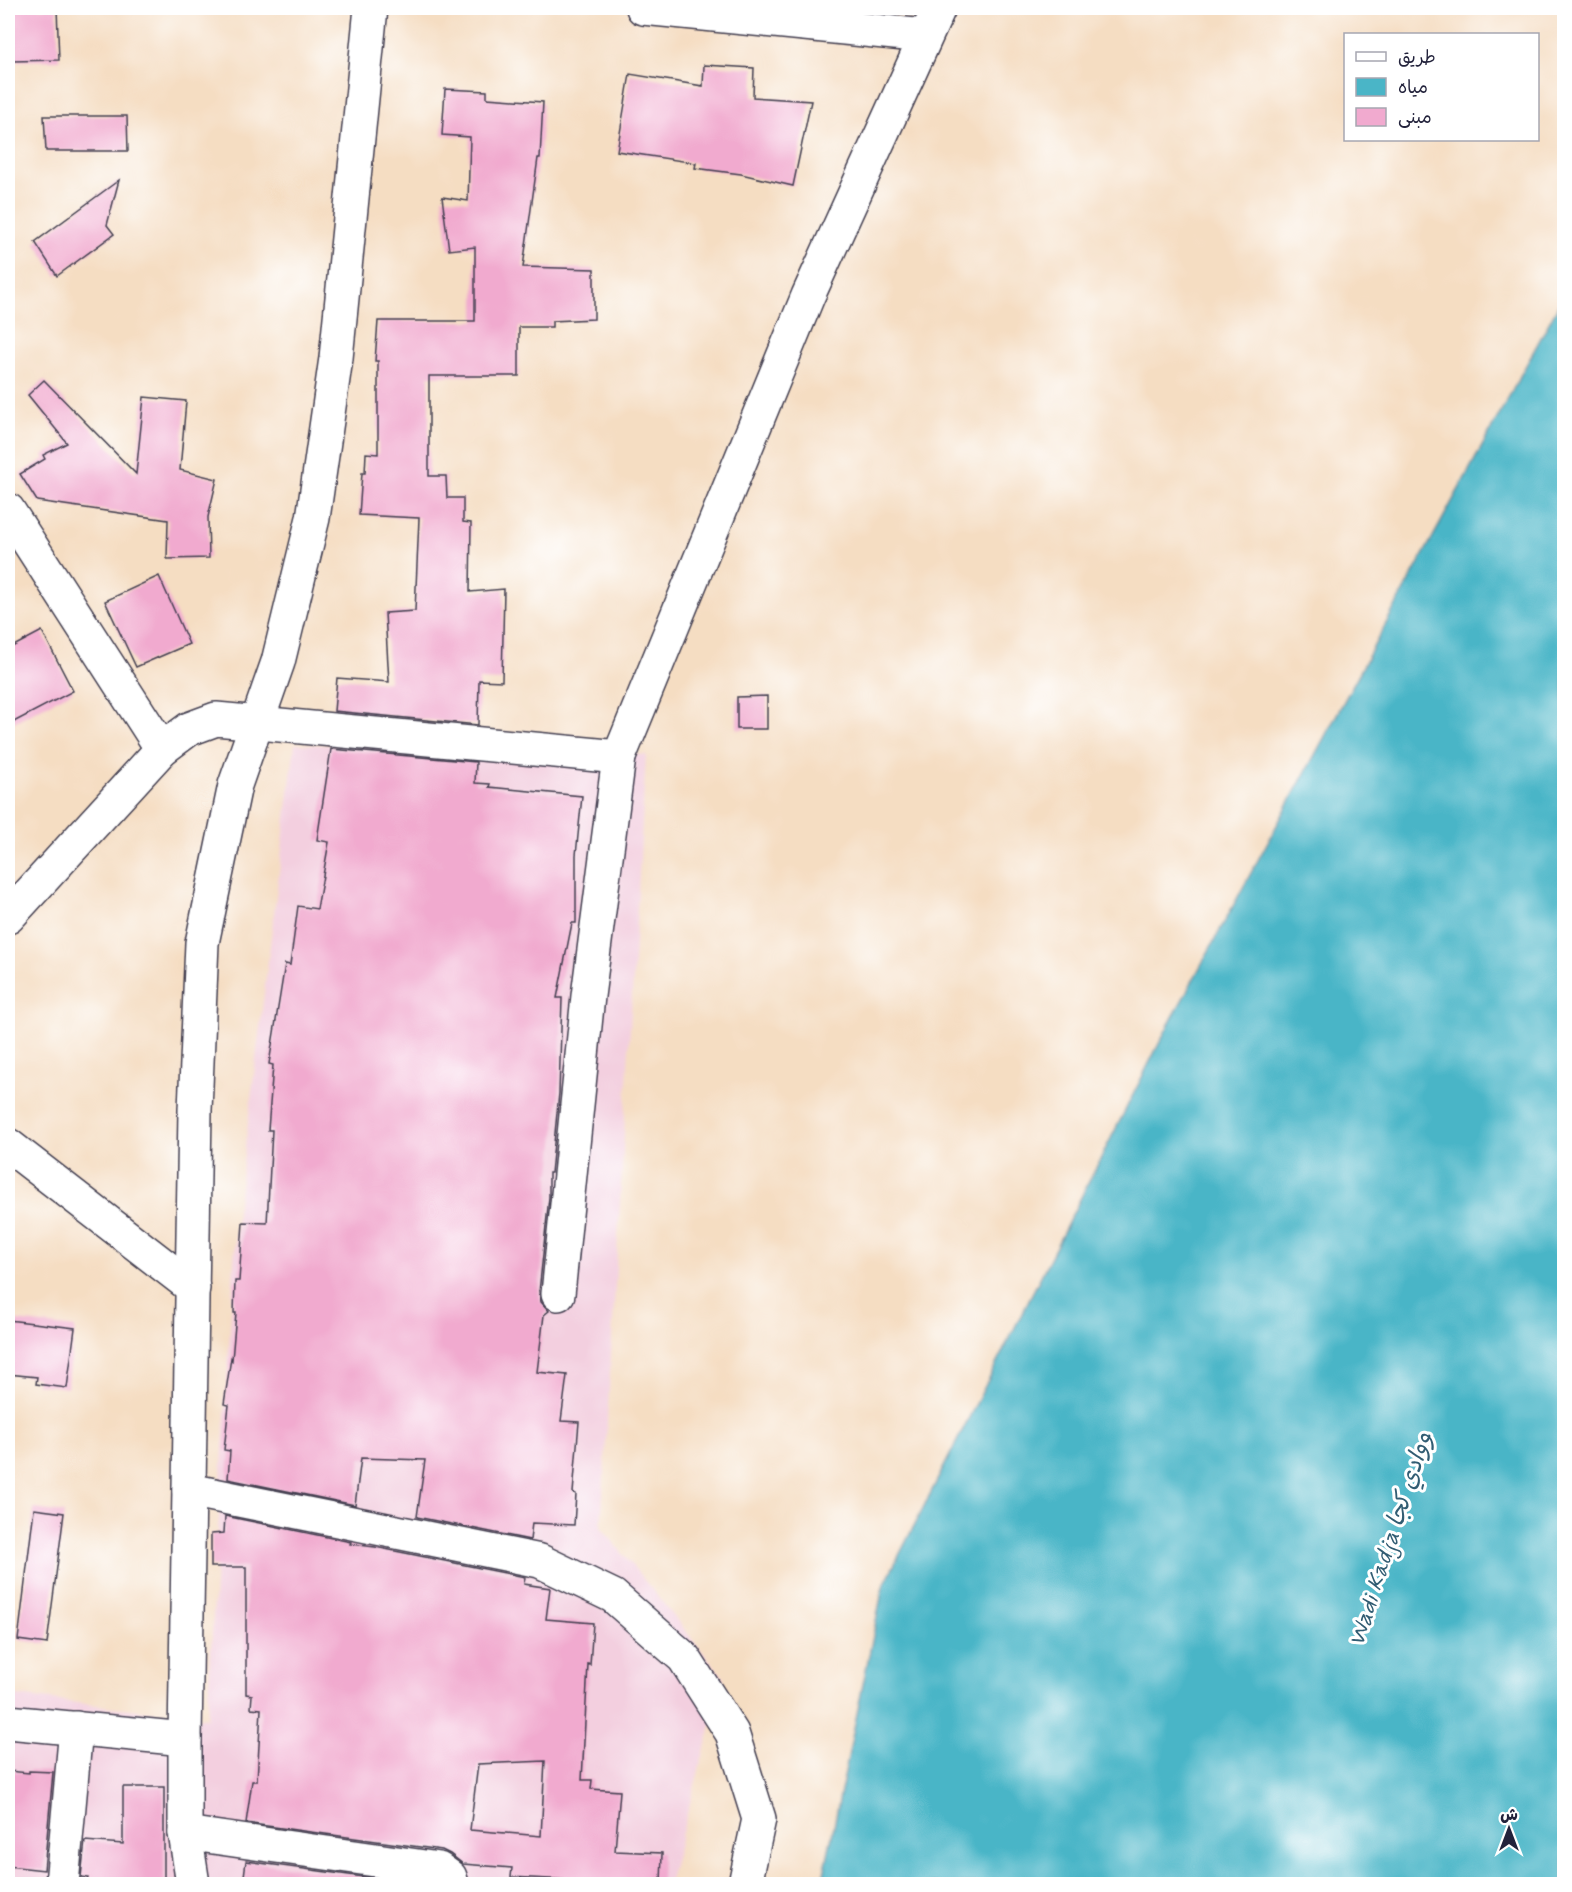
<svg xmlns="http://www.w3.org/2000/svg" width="1572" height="1892" font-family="Mynerve,'Playpen Sans Arabic',sans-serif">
<rect width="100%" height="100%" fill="#fff"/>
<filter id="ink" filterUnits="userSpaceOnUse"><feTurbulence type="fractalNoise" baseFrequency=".0167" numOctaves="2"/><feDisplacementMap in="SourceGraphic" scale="12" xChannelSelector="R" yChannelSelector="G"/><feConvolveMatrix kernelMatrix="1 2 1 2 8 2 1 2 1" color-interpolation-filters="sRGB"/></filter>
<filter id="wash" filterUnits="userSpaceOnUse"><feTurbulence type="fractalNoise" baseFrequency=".008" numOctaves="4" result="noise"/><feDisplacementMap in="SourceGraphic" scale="24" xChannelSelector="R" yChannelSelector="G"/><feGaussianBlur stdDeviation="1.35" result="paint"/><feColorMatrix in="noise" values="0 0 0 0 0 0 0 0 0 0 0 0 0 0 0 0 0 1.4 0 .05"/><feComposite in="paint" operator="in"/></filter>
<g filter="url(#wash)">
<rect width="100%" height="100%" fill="#f5ddc2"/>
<polygon fill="#f3cfdf" points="295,744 646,755 601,1527 724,1678 668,1884 8,1884 8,1695 207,1718 237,1212"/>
<polygon fill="#4ab5c7" stroke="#366c81" stroke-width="1.5" points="1564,295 1564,1877 1560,1884 822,1884 883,1587 1167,1028"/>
<g id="blocks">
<g fill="#f1aacf" fill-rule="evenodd">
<polygon points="10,8 57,8 59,60 12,61"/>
<polygon points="704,65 754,68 753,97 811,101 793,186 741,174 695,168 696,163 617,151 630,74 703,86"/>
<polygon points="445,89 487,91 487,98 543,102 540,158 538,158 523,267 594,269 594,319 552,321 552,327 519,327 519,376 429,376 429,476 446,476 447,498 463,498 463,522 471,523 470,592 504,589 502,681 479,680 478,725 334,711 337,678 389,682 385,613 415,611 419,518 359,515 362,473 365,473 366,453 378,454 378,361 375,361 378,321 475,321 475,247 449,250 442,197 468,201 470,137 442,135"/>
<polygon points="44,116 127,116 128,151 46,151"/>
<polygon points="119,180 107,225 114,234 57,276 35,242"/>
<polygon points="44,380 136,474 144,397 186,401 180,470 217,479 208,517 209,558 167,559 168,520 37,501 20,474 45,459 43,455 67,443 28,395"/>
<polygon points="159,576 189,644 136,667 105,601"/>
<polygon points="42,631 73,691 8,725 8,649"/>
<polygon points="767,696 767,729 737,729 737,697"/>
<polygon points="331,749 476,762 475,783 490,784 489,787 582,796 576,855 576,923 572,923 557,998 562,998 559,1093 551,1173 549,1173 549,1197 539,1292 541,1302 549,1311 544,1315 537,1372 567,1375 561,1421 579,1422 573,1493 576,1494 574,1525 532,1523 530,1540 417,1517 425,1460 361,1458 355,1505 228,1479 230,1451 224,1450 229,1405 224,1404 231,1358 232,1360 236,1313 234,1313 235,1281 239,1281 243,1222 267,1223 272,1130 268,1130 273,1065 269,1064 285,964 290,965 298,906 317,909 329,842 317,840"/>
<polygon points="8,1320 75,1328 67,1388 36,1384 37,1377 8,1374"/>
<polygon points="34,1509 64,1513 47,1644 18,1640"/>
<path d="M225,1516L351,1542L350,1544L375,1547L525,1577L524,1584L550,1588L546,1619L593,1623L590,1665L588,1664L582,1780H592L591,1789L620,1791L615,1851L662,1853L661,1884H568L569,1880L511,1877L512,1868L463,1864L450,1854L442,1850L246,1823L252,1781H257L261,1709L251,1708L252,1695L246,1694V1567H211V1534L224,1533ZM545,1761L541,1836L470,1830L478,1764Z"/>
<polygon points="8,1771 29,1773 29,1771 53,1772 44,1870 8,1866"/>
<polygon points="123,1787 164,1787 164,1884 130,1884 87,1881 88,1878 81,1877 85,1841 123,1844"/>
<polygon points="246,1861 415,1884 243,1884"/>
</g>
</g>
</g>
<g filter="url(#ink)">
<use href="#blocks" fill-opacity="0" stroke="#423e4f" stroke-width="1.5"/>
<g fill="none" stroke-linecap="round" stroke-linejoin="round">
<g stroke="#423e4f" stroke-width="36">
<g id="minor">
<polyline points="643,8 925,36"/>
<polyline points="8,510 162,749"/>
<polyline points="8,917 162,749 189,729 216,719 619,757"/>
<polyline points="8,1145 193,1288"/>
<polyline points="558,1294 588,996 619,757 808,296 939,8"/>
<polyline points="189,1490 540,1561 613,1596 684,1658 732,1733 759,1819 745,1884"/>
<polyline points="8,1722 185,1739"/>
<polyline points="185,1833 439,1869 450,1877 452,1884"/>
<polyline points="62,1884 76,1728"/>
<polyline points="193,1884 185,1833 185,1739 195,1110 202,943 235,785 278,662 313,518 336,358 371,8"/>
</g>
</g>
<use href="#minor" stroke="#fff" stroke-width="33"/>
</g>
</g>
<g text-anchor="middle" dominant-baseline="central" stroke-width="6" stroke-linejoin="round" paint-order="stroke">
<g font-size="24" font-style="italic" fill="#325d73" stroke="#fff">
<text transform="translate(1391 1539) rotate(-72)">Wadi Kadja ووادي كجا</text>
</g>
</g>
<rect width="1572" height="1892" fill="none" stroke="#fff" stroke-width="30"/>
<rect x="1344" y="33" width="195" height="108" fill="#ffffff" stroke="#a7a7b1" stroke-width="1.5"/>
<rect x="1356" y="52" width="30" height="9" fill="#ffffff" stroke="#a7a7b1" stroke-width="1.5"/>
<text x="1398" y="63" font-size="18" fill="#22223b">طريق</text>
<rect x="1356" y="78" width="30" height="18" fill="#4ab5c7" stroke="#a7a7b1" stroke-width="1.5"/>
<text x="1398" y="93" font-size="18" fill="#22223b">مياه</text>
<rect x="1356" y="108" width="30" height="18" fill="#f1aacf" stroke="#a7a7b1" stroke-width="1.5"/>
<text x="1398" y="123" font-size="18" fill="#22223b">مبنى</text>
<g transform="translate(1509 1829)" stroke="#ffffff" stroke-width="4.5" paint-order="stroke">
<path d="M0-4.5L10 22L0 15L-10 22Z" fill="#22223b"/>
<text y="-9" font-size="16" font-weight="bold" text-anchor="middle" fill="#22223b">ش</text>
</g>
</svg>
